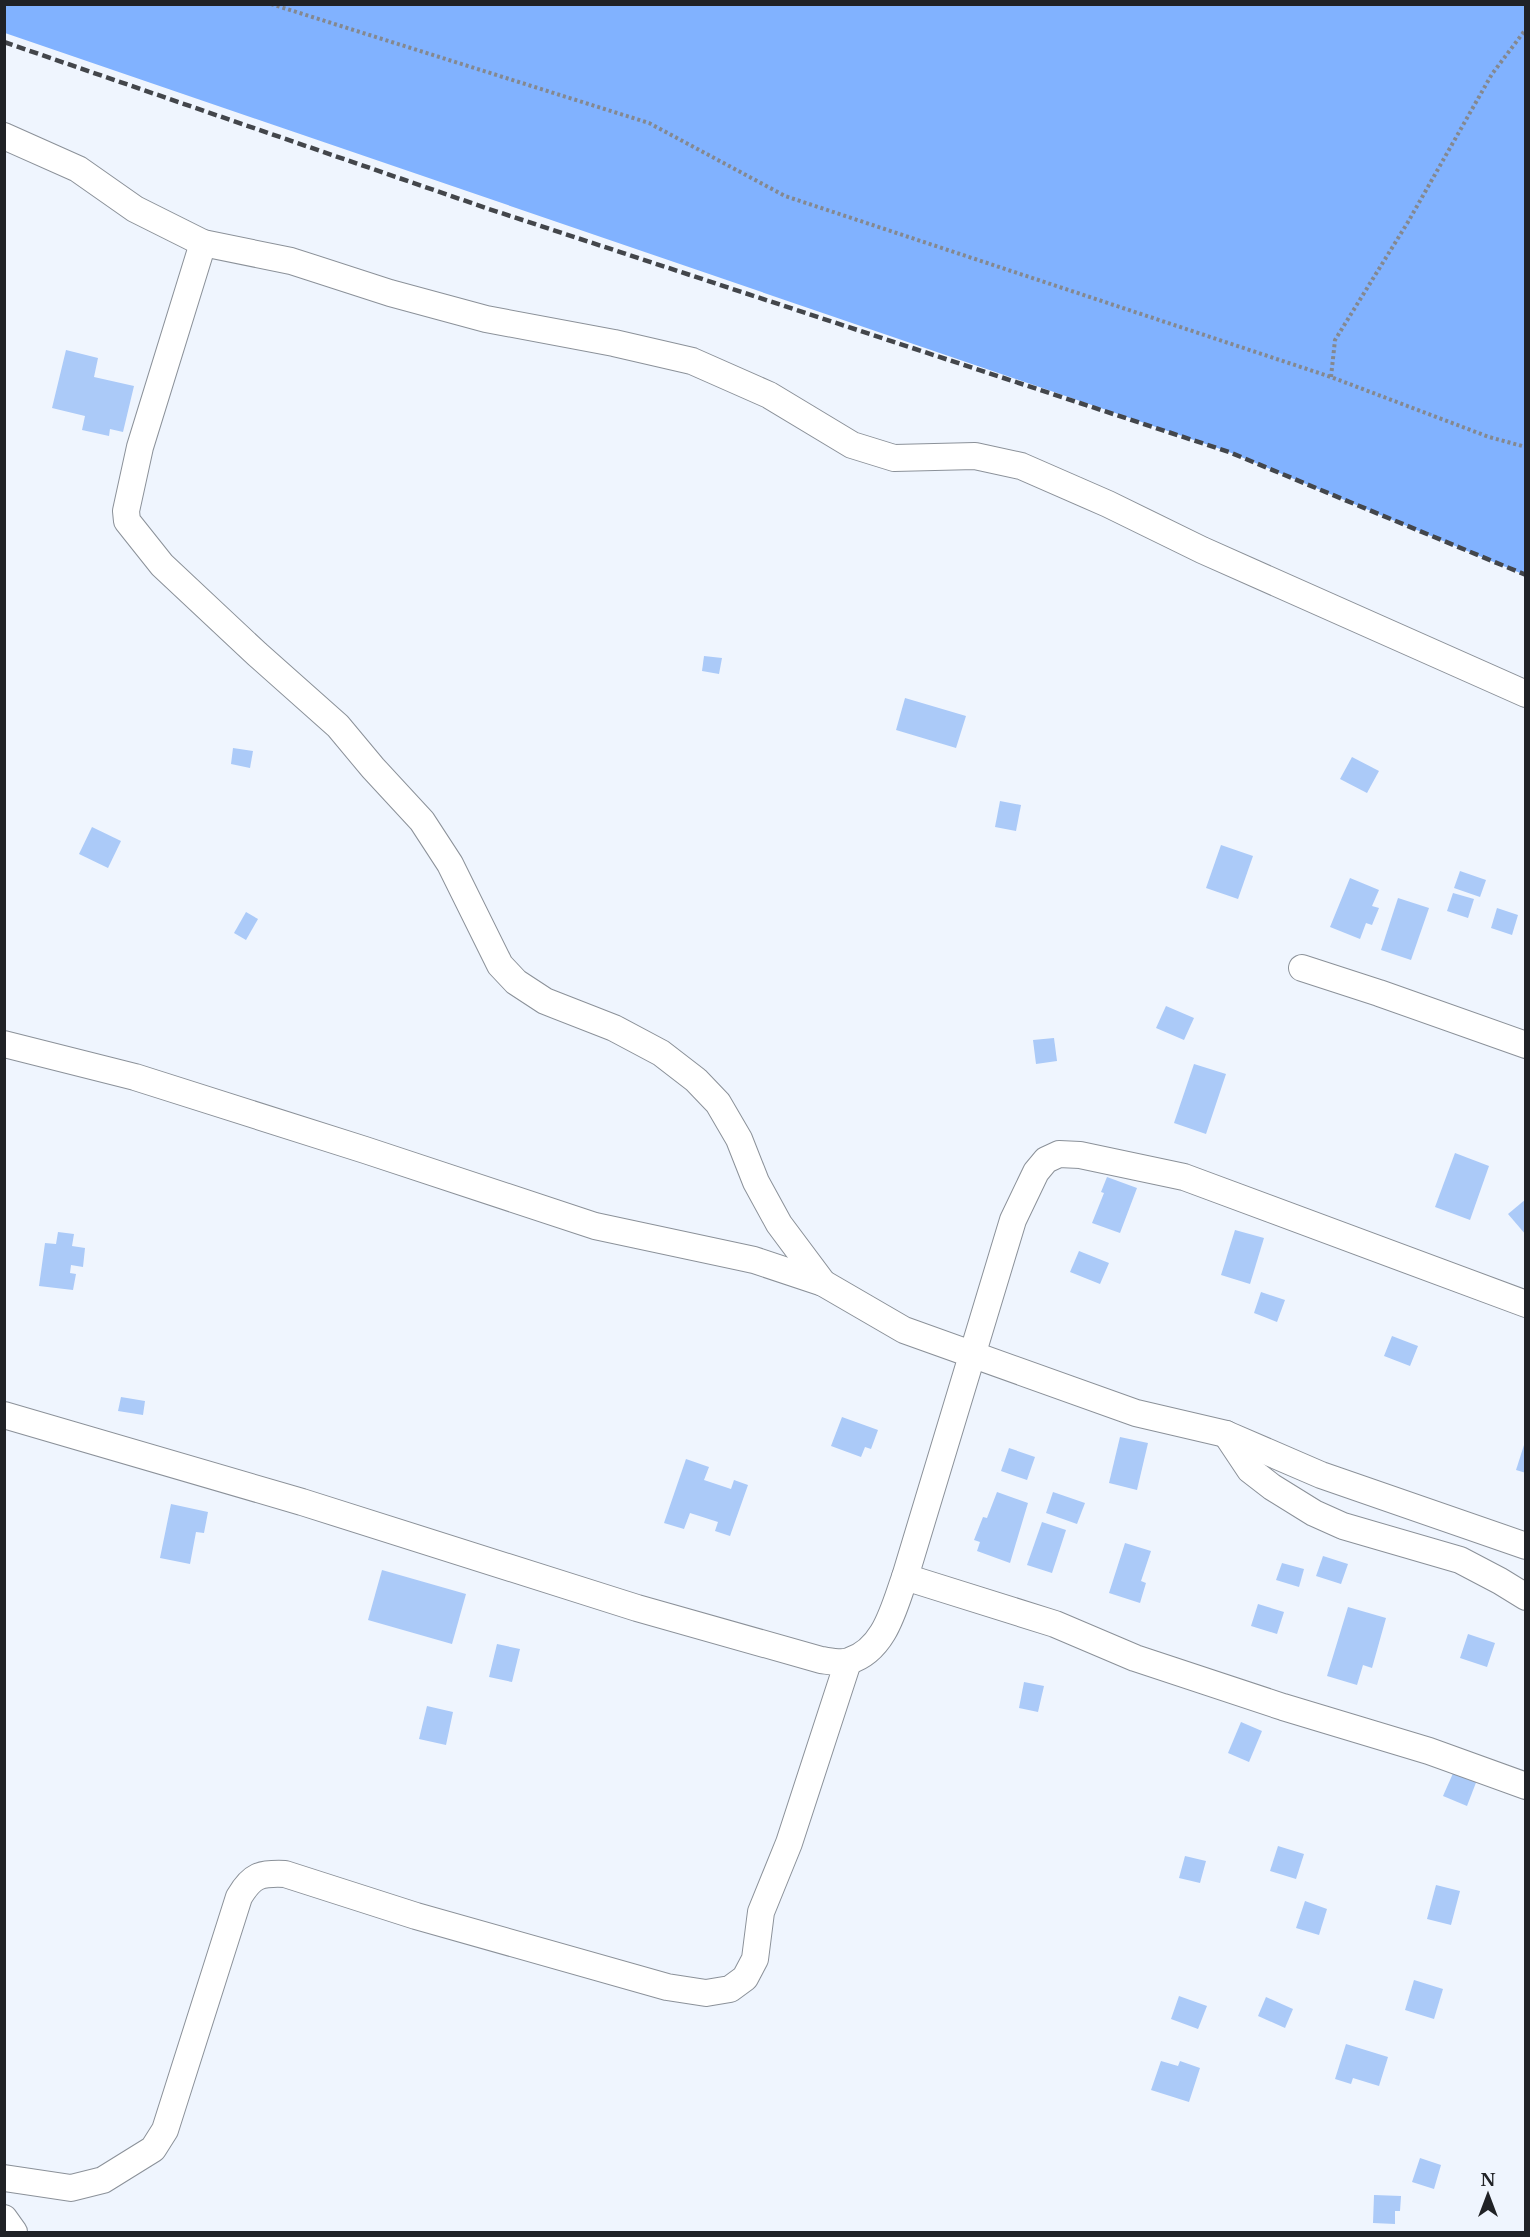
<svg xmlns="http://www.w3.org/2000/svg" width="1530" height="2237" font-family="'Libre Baskerville',serif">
<rect width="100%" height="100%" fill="#eff5fe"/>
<polygon fill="#81b2ff" points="5,4 1525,5 1525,575 1229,452 5,33"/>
<g fill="#abcaf8">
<polygon points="66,350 98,358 94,377 134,386 123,432 110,429 109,436 82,430 85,416 52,408"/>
<polygon points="704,656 722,658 719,674 702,671"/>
<polygon points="905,698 966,716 956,748 896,730"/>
<polygon points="233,748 253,751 250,768 231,764"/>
<polygon points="1352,757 1379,771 1367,793 1340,779"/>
<polygon points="1000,801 1021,805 1016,831 995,827"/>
<polygon points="92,827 121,841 108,868 79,854"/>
<polygon points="1221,845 1253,856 1238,899 1206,888"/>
<polygon points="1460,871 1486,880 1480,897 1454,888"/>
<polygon points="1350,878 1379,890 1372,906 1379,908 1372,925 1366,923 1360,939 1330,927"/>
<polygon points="1453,893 1474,899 1468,918 1447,911"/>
<polygon points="1398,898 1429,908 1411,960 1381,950"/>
<polygon points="1497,908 1518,915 1512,935 1491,928"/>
<polygon points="246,912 258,919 246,940 234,933"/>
<polygon points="1166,1006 1194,1018 1184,1040 1156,1028"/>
<polygon points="1054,1038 1057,1061 1036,1064 1033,1040"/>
<polygon points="1194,1064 1226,1074 1206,1134 1174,1123"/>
<polygon points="1455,1153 1489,1166 1470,1220 1435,1207"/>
<polygon points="1107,1177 1137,1188 1120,1233 1092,1223 1104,1193 1101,1192"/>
<polygon points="1526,1199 1526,1235 1508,1214"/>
<polygon points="1235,1230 1264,1238 1250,1284 1221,1275"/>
<polygon points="58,1232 74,1234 72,1246 85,1248 83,1267 71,1265 70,1273 76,1274 73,1290 39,1286 45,1243 56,1244"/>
<polygon points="1079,1251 1109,1263 1100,1284 1070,1272"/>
<polygon points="1261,1292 1285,1300 1277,1322 1254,1313"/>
<polygon points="1392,1336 1418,1346 1410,1366 1384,1356"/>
<polygon points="121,1397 145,1401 143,1415 118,1411"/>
<polygon points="842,1417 878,1430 871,1449 865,1447 861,1457 831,1446"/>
<polygon points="1120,1437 1148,1443 1137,1490 1109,1483"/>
<polygon points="1525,1442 1526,1442 1526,1473 1516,1470"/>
<polygon points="1009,1448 1035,1457 1027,1480 1001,1471"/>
<polygon points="686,1459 709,1467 704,1480 731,1489 734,1480 748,1485 730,1536 715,1531 718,1522 690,1513 684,1529 664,1523"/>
<polygon points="997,1492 1028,1503 1010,1563 977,1551 980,1542 974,1540 983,1517 987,1518"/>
<polygon points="1053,1492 1085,1503 1077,1524 1046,1513"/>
<polygon points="171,1504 208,1512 204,1533 196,1532 190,1564 160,1558"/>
<polygon points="1042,1522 1066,1530 1052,1573 1027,1565"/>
<polygon points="1125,1543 1151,1551 1141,1581 1146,1583 1140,1603 1109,1593"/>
<polygon points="1323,1556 1348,1564 1341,1584 1316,1576"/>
<polygon points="1282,1563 1304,1569 1299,1587 1276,1580"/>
<polygon points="382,1570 466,1594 452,1644 368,1620"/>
<polygon points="1258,1604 1284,1612 1277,1634 1251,1626"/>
<polygon points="1348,1607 1386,1618 1372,1668 1363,1665 1357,1685 1327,1676"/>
<polygon points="1468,1634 1495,1643 1487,1667 1460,1658"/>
<polygon points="497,1644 520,1649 512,1682 489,1677"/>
<polygon points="1024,1682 1044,1686 1038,1712 1019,1708"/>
<polygon points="427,1706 453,1712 446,1745 419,1739"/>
<polygon points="1241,1722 1262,1731 1249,1762 1228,1753"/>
<polygon points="1454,1771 1477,1780 1467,1806 1443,1796"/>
<polygon points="1278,1846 1304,1854 1296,1879 1270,1871"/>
<polygon points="1185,1856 1206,1861 1200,1883 1179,1878"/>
<polygon points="1436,1885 1460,1891 1451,1925 1427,1919"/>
<polygon points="1305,1901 1327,1909 1319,1935 1296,1928"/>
<polygon points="1414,1980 1443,1989 1434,2019 1405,2010"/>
<polygon points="1179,1996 1207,2006 1198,2029 1171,2019"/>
<polygon points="1266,1997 1293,2009 1285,2028 1258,2016"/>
<polygon points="1346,2044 1388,2057 1379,2086 1353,2078 1351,2084 1335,2079"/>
<polygon points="1161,2061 1178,2066 1180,2061 1200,2068 1189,2102 1151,2090"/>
<polygon points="1420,2158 1441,2165 1434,2189 1412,2182"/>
<polygon points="1374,2195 1401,2196 1400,2211 1395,2211 1395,2224 1373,2223"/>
</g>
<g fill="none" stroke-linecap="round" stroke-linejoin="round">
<g stroke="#8b9199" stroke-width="28">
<g id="minor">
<polyline points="4,136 78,169 135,209 203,243 291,261 390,293 486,319 614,343 692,361 769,395 852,445 894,458 975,456 1021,466 1108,504 1202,550 1526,694"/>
<polyline points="203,243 140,447 126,511 127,521 162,565 257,654 338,726 373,768 422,821 450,864 500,965 516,982 545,1001 614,1028 661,1053 696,1080 718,1103 739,1139 756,1182 779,1224 823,1283"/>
<polyline points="1302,968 1379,993 1526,1045"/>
<polyline points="4,1044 135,1077 365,1150 595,1226 754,1260 823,1283 904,1330 1136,1413 1226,1434 1321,1475 1526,1546"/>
<path d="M4,1415L302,1502L637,1608L821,1660C829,1661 841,1664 849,1661C885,1650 894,1607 905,1577L1013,1220L1036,1172L1046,1160L1059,1154L1080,1155L1184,1177L1526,1304"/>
<polyline points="1226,1434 1250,1470 1272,1487 1314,1513 1343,1526 1460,1560 1500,1581 1526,1597"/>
<polyline points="905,1577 1055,1624 1135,1658 1283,1707 1429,1751 1526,1786"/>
<path d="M4,2178L71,2188L103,2180L153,2149L165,2130L239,1897C252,1875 260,1873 285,1874L416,1916L667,1987L706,1993L730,1989L745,1978L755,1959L761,1912L789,1843L848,1662"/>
<polyline points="4,2218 14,2232"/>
</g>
</g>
<g stroke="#84888f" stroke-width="4" stroke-dasharray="3 3" stroke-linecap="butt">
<polyline points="271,4 649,123 785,196 1331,377 1489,437 1526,447"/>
<polyline points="1331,377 1335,340 1408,222 1492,74 1526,29"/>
</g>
<use href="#minor" stroke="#fff" stroke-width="26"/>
<polyline stroke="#43464b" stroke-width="4.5" stroke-dasharray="9 4.5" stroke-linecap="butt" points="4,42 489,209 1229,452 1526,575"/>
</g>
<rect width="1530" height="2237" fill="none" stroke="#202226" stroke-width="12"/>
<g transform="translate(1488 2195)" stroke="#eff5fe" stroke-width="4.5" paint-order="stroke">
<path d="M0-4.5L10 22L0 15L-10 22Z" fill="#202226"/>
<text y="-9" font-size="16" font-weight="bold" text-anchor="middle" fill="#202226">N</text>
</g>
</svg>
